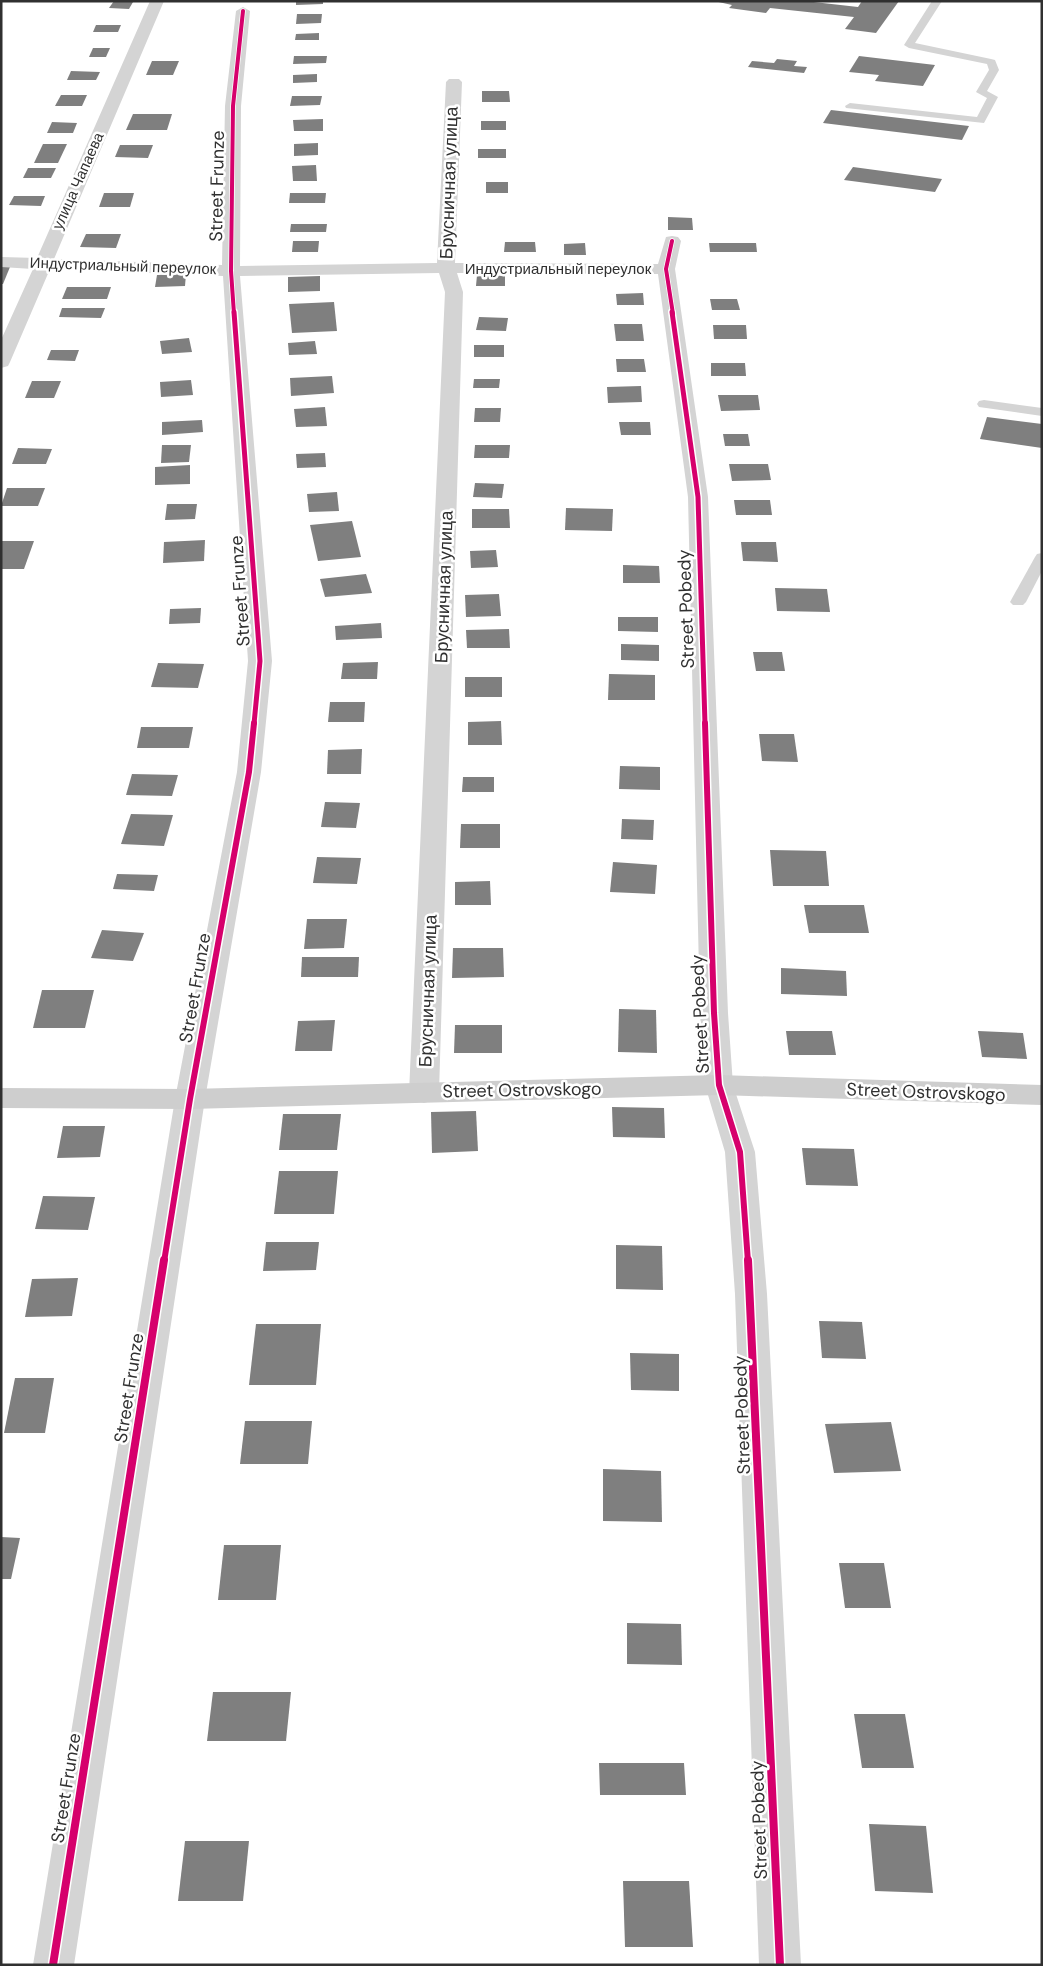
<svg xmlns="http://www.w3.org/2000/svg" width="1043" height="1966" font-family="'DM Sans',sans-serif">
<rect width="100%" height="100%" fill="#fff"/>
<g fill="#7f7f7f">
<polygon points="114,1 117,1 133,2 129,9 109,8"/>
<polygon points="296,1 323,1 323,4 296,5"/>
<polygon points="714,1 805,1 858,7 862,1 899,1 876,33 845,29 854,17 770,8 766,13 729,8 732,5"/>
<polygon points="297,14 322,14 321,23 296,24"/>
<polygon points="96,25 121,25 118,32 93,32"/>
<polygon points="319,33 319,40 295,40 296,34"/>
<polygon points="93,48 110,48 106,57 89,57"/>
<polygon points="294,56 327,56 326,63 293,64"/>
<polygon points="859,56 935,65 923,86 875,81 879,75 849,72"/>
<polygon points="777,59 797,61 794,66 807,67 804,73 748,67 752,61 774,63"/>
<polygon points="152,61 179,61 173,75 146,75"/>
<polygon points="71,71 100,72 96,80 67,80"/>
<polygon points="317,74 317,82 293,83 293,75"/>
<polygon points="482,91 509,91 510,102 482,102"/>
<polygon points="61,95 87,95 82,106 55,106"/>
<polygon points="292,96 322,96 320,105 290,106"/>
<polygon points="831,110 969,126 962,140 823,123"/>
<polygon points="133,114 172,114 167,130 126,130"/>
<polygon points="323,119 323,131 294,131 293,120"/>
<rect x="481" y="121" width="25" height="9"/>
<polygon points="52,122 77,123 73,133 47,133"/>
<polygon points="318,143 318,155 294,156 294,144"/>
<polygon points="43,144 67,144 58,163 34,163"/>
<polygon points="120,145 153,145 148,158 115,157"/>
<rect x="478" y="149" width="28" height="9"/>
<polygon points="316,165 317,181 293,181 292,166"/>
<polygon points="853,167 942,179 935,192 844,180"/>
<polygon points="28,168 56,168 51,178 23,178"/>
<rect x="486" y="182" width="22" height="11"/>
<polygon points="104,193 134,193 130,207 99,207"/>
<polygon points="290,193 326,193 325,203 289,203"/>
<polygon points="14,196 45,196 41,206 9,205"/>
<polygon points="668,217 692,218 693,230 668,230"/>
<polygon points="291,224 327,224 326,232 290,232"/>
<polygon points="86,234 121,234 116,248 80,247"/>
<polygon points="293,241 319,241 318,252 292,252"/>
<polygon points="505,242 535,242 536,252 504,252"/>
<polygon points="585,243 586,255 564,255 564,244"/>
<polygon points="709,243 756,243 757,252 710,252"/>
<polygon points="1,267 10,267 3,284 1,284"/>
<polygon points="186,274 185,286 155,287 157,275"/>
<polygon points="477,275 505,276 505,286 476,286"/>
<polygon points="320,276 320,291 288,292 288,277"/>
<polygon points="67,287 111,287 107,299 62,299"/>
<polygon points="643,293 644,305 617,305 616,294"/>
<polygon points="710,299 737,299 740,310 712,310"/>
<polygon points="334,302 337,331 292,333 289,304"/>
<polygon points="62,308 105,308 101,318 59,317"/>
<polygon points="479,317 508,318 506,331 476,330"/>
<polygon points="614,324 642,324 644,341 616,341"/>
<polygon points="713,325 746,325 747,339 714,339"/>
<polygon points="189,338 192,352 162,354 160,341"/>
<polygon points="315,341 317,354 289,355 288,343"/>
<rect x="474" y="345" width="30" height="12"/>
<polygon points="51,350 79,350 75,361 47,360"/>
<polygon points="616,359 644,359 646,372 617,372"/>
<polygon points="711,363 745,363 746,376 711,376"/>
<polygon points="332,376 334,393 291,396 290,378"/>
<polygon points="474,379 500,379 499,388 473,388"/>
<polygon points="191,380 193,395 161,397 160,382"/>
<polygon points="32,381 61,381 54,398 25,398"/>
<polygon points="641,386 642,402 608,403 607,387"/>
<polygon points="718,395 758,395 760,410 721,411"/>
<polygon points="325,407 327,426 296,427 294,409"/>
<polygon points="475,408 501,408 500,422 474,422"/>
<polygon points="987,417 1042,424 1042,448 980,439"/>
<polygon points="202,420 203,432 162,435 162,422"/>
<polygon points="619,422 650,422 651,435 621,435"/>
<polygon points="723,434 748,434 750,446 725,446"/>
<polygon points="162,445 191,445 189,462 161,463"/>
<polygon points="475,445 510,445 509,458 474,458"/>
<polygon points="18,448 52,449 46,464 12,464"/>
<polygon points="325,453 326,467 297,468 296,454"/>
<polygon points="729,464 768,464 771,480 732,481"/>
<polygon points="190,465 190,484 155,485 155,467"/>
<polygon points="475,483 504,484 502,498 473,497"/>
<polygon points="7,488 45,488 38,506 1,506"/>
<polygon points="337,492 339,511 309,512 307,494"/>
<polygon points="734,500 770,500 772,515 736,515"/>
<polygon points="167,504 197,504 195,519 165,520"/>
<polygon points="566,508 613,509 612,531 565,530"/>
<polygon points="472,509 509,509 510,528 472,528"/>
<polygon points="352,521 361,557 318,561 310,525"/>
<polygon points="205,540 204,561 163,563 164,542"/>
<polygon points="1,541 34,541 24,569 1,569"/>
<polygon points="741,542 776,542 778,562 743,561"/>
<polygon points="496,550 498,567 471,568 470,551"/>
<polygon points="623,565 659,566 660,583 623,583"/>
<polygon points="366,574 372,593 325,597 320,579"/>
<polygon points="775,588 827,589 830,612 777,611"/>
<polygon points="499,594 501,616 466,617 465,595"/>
<polygon points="201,608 200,623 169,624 170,609"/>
<polygon points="618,617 658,617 658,632 618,631"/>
<polygon points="381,623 382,638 336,640 335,626"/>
<polygon points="509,629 510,648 467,648 466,630"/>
<polygon points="621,644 659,645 659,661 621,660"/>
<polygon points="753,652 782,652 785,671 756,671"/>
<polygon points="378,662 377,679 341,679 343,663"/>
<polygon points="158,663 204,664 198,688 151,687"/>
<polygon points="609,674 655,675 655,700 608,700"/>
<rect x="465" y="677" width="37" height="20"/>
<polygon points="330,702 365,702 364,722 328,722"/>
<polygon points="501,721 502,745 468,745 468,722"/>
<polygon points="141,727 193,727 189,748 137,748"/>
<polygon points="759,734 794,734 798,762 762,761"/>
<polygon points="362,749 361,774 327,774 328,750"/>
<polygon points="620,766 660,767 660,790 619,789"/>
<polygon points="132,774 178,775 172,796 126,795"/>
<polygon points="463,777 494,777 494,792 462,792"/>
<polygon points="325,802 360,803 356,828 321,827"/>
<polygon points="131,814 173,815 164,846 121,844"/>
<polygon points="622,819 654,820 653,840 621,839"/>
<polygon points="461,824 500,824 500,848 460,848"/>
<polygon points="770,850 826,851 829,886 773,886"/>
<polygon points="317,857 361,858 357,884 313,883"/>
<polygon points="613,862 657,865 655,894 610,892"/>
<polygon points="117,874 158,875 154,891 113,889"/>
<polygon points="490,881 491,905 455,905 455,882"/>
<polygon points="804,905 864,905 869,933 809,933"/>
<polygon points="307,919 347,919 344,948 304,949"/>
<polygon points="102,930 144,933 133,961 91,958"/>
<polygon points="453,948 503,948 504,977 452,978"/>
<polygon points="302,957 359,957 358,977 301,977"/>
<polygon points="781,968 846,971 847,996 781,994"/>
<polygon points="42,990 94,990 85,1028 33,1028"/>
<polygon points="619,1009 656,1010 657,1053 618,1052"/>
<polygon points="335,1020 332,1051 295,1051 298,1021"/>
<polygon points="455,1025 502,1025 502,1053 454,1053"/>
<polygon points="786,1031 832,1031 836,1055 789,1055"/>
<polygon points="978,1031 1023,1033 1027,1059 982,1057"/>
<polygon points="612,1107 664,1108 665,1138 613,1137"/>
<polygon points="476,1111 478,1151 432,1153 431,1112"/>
<polygon points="283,1114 341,1114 337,1150 279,1150"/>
<polygon points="63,1126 105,1126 100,1157 57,1158"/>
<polygon points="802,1148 854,1149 858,1186 806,1185"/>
<polygon points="279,1171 338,1171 334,1214 274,1214"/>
<polygon points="43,1196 95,1197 88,1230 35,1229"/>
<polygon points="266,1242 319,1242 316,1270 263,1271"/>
<polygon points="616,1245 662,1246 663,1290 616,1289"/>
<polygon points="78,1278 72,1316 25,1317 32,1279"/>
<polygon points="819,1321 862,1322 866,1359 822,1358"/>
<polygon points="256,1324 321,1324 316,1385 249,1385"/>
<polygon points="630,1353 679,1354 679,1391 631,1390"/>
<polygon points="15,1378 54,1378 45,1433 4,1433"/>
<polygon points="245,1421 312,1421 308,1464 240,1464"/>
<polygon points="891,1422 901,1471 834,1473 825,1424"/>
<polygon points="603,1469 661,1471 662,1522 603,1521"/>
<polygon points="1,1537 20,1538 11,1579 1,1579"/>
<polygon points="224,1545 281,1545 276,1600 218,1600"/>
<polygon points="839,1563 884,1563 891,1608 845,1608"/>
<polygon points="627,1623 681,1624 682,1665 627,1664"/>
<polygon points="213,1692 291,1692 286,1741 207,1741"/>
<polygon points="854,1714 905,1714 914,1768 862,1768"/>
<polygon points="599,1763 684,1763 686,1795 600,1795"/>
<polygon points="869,1824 926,1826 933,1893 875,1891"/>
<polygon points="185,1841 249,1841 243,1901 178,1901"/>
<polygon points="623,1881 689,1881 693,1947 625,1947"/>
</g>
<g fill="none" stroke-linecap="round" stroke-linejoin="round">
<g fill="#d4d4d4" fill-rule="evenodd">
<polygon points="932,1 942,1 915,43 991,59 995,60 999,70 987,91 998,97 984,123 846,108 845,106 850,103 977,117 987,98 976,92 989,70 987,64 909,48 904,45"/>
<polygon points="984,400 1042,408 1042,416 979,407 977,404 979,401"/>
<polygon points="1042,553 1042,571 1026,602 1023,605 1013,605 1010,602 1035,557 1037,554"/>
</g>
<polygon fill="#d4d4d4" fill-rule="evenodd" points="150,1 164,1 54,259 222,265 225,106 236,11 243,7 250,11 241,106 240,266 437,263 446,82 449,79 459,79 462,82 455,263 658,264 666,237 672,236 678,237 681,241 675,269 708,497 728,1013 733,1085 755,1152 767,1294 801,1965 759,1965 735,1294 725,1152 705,1085 700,1013 688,497 658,274 457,273 463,292 439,1093 434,1100 424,1103 414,1100 409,1093 445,292 439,273 240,276 272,661 261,772 205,1099 74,1965 33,1965 175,1099 237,772 248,661 223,276 50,269 10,362 8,366 1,368 1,340 33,269 1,267 1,257 37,258"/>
<polygon fill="#cecece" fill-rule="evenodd" points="719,1075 1042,1085 1042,1105 719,1095 190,1109 1,1108 1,1088 190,1089"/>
<g stroke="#fff" stroke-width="5.5">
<g id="cycleway-far3">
<polyline points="672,241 666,269 673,314"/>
<polyline points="234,314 231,271 233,106 243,11"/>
</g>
</g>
<g stroke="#fff" stroke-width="8">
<g id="cycleway-far2">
<polyline points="234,312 260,661 254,724"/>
<polyline points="672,312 698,497 705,724"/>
</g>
</g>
<g stroke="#fff" stroke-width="9">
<g id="cycleway-far1">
<polyline points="705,723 714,1013 719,1085 740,1152 748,1262"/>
<polyline points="164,1262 190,1099 249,772 254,723"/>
</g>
</g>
<g stroke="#fff" stroke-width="11">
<g id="cycleway">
<polyline points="748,1260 780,1965"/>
<polyline points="53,1965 164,1260"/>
</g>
</g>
<use href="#cycleway-far3" stroke="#d6006c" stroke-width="4"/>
<use href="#cycleway-far2" stroke="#d6006c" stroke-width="5"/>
<use href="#cycleway-far1" stroke="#d6006c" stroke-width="6"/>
<use href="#cycleway" stroke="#d6006c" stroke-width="8"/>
</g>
<g text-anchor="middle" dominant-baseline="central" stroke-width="5" stroke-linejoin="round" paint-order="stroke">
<g font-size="15" fill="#303030" stroke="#fff">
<text transform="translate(78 181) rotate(-66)">улица Чапаева</text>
<text transform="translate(123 266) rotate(2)">Индустриальный переулок</text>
<text x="558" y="269">Индустриальный переулок</text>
</g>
<g font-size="18" fill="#303030" stroke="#fff">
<text transform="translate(449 183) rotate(-88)">Брусничная улица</text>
<text transform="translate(217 186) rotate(-89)">Street Frunze</text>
<text transform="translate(444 587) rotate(-88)">Брусничная улица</text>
<text transform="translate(240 591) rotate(-94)">Street Frunze</text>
<text transform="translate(686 609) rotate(-92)">Street Pobedy</text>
<text transform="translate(195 988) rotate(-80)">Street Frunze</text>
<text transform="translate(428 991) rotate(-88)">Брусничная улица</text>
<text transform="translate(700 1014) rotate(-93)">Street Pobedy</text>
<text transform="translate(522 1090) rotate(-1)">Street Ostrovskogo</text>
<text transform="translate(926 1092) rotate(2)">Street Ostrovskogo</text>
<text transform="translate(129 1388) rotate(-81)">Street Frunze</text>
<text transform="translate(742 1415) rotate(-92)">Street Pobedy</text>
<text transform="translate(66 1788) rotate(-81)">Street Frunze</text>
<text transform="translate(759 1820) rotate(-92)">Street Pobedy</text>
</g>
</g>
<rect width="1043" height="1966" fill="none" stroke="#303030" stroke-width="5"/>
</svg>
